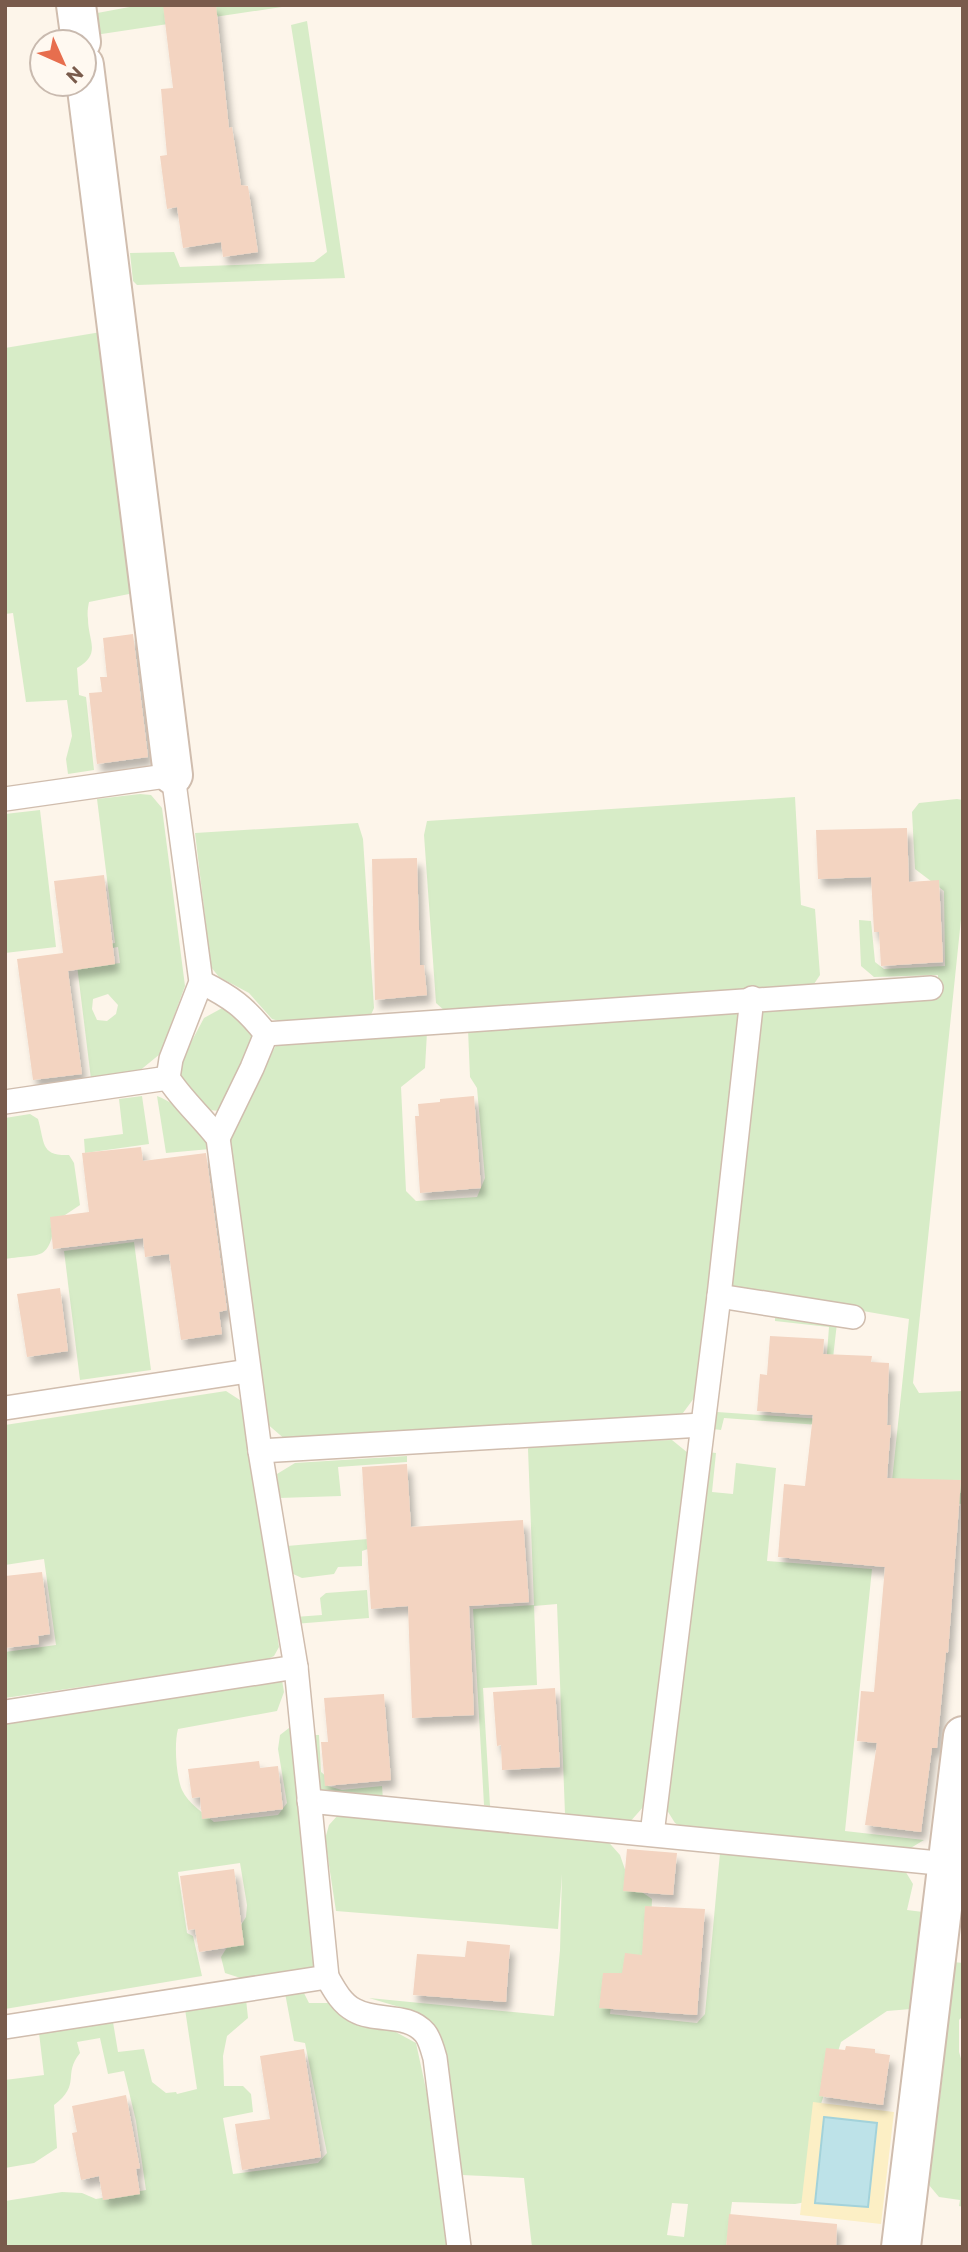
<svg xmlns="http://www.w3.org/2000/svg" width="968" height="2252" font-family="Commissioner,sans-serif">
<defs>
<filter id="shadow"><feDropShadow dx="4.5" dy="8" stdDeviation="3.5" flood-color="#0004"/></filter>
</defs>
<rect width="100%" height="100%" fill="#fdf5ea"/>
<g fill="#d7ecc7" fill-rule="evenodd">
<polygon points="140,5 295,5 95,35 92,14"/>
<polygon points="307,21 345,278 137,285 133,281 130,253 174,252 180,267 314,262 327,252 291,25"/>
<path d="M107,331L135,583L129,594L89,602C88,607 87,613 88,619C88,641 102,654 77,668L79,695L86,697L94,770L68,774L66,759L72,736L67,700L26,702L13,613L5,614V348Z"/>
<path d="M140,794L151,795L162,808L185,986L160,1054L138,1072L91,1079L75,949L115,943L97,799ZM118,947L120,963L87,968L85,952ZM108,994L118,1005L116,1014L107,1021L97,1020L92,1009L93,999Z"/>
<polygon points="795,797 801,905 815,909 820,975 812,987 445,1011 436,1003 424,835 427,821"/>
<polygon points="957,799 963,800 963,900 913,1383 919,1393 963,1391 963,1504 890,1500 909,1319 731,1288 763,1009 938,998 938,975 874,977 861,966 859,920 871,921 875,962 884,969 945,966 944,891 915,869 912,812 919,803"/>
<polygon points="40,810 56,947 5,953 5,814"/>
<polygon points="358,823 363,839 374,1008 370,1017 286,1023 272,1019 249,993 219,977 211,967 195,833"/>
<polygon points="224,1007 241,1017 254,1036 221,1111 208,1110 180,1078 181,1061 204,1018"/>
<polygon points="735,1007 741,1015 697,1394 680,1417 287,1441 265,1422 228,1139 249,1090 277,1044 427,1032 425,1068 401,1087 406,1191 416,1201 477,1197 485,1178 477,1088 470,1077 468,1029"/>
<polygon points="142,1096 149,1144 85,1153 84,1139 123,1134 119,1099"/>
<path d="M157,1096C180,1105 203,1125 210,1149L166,1153Z"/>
<path d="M30,1114L38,1119C45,1143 40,1156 69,1155L74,1163L80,1205L56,1221C47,1262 44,1253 5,1259V1118Z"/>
<polygon points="134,1242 151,1370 80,1380 64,1251"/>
<polygon points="775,1315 837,1323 826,1419 832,1426 724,1418 721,1430 713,1429 717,1412 822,1419 829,1327 775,1321"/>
<polygon points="226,1391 246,1404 279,1647 274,1656 266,1660 5,1698 5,1652 56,1645 44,1559 5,1565 5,1425"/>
<polygon points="672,1440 688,1453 644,1806 629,1823 565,1814 557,1604 534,1606 537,1685 483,1688 490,1806 484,1805 473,1609 534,1605 528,1449 530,1445"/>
<polygon points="708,1452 716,1453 712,1492 733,1494 736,1463 776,1468 767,1561 872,1569 845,1831 924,1840 909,1849 685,1830 675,1823 665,1807"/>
<polygon points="407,1456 407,1462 338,1467 341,1496 279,1498 277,1474 295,1463"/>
<polygon points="379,1538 377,1546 362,1551 362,1566 338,1567 334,1574 302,1578 291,1573 287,1546"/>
<polygon points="367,1590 369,1618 294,1624 295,1617 322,1615 320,1598 326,1593"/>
<path d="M270,1678L282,1680L284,1692L277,1711L178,1729C174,1743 176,1776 182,1790C188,1803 203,1813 214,1822L278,1815L287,1803L278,1749L280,1735L289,1728L297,1732L322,1964L313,1971L253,1982L225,1973L221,1957L246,1917L247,1905L240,1863L178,1872L187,1933L193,1936L202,1976L5,2009V1723Z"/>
<polygon points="310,1735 319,1735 321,1772 326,1776 328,1786 342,1790 382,1786 383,1800 328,1795 316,1787"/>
<path d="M338,1815L604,1837L620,1855L630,1884L652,1899L650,1948L613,1988L610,2014L697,2023L705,2014L720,1853L732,1848L904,1869L913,1884L907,1910L923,1912L911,2009L887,2011L841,2042L820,2107L806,2202L795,2204L732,2202L726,2247H532L524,2178L462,2175L451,2099L433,2028L413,2011L369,1998L554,2016L560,1950L562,1874L558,1929L336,1911L325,1839L329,1825ZM672,2203L688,2204L684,2237L667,2235Z"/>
<polygon points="953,1962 963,1963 963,2016 959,2020 959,2052 963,2065 963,2207 959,2206 960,2200 939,2197 929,2185 943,2073"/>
<path d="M303,1991L309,2003H329L352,2022L392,2030L416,2043L445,2177L453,2247H5V2201L62,2192L82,2193L96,2199L146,2190L136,2121L124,2071L108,2074L100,2038L77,2042L80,2053C62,2075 82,2084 54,2105L57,2148L34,2163L5,2168V2080L44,2075L39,2033L113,2022L118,2052L144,2049L152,2082L166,2093L176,2092L177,2094L197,2089L185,2009L246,1999L248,2018L227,2036L223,2056L224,2086H243L251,2094L253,2112L223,2118L233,2174L318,2163L327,2153L305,2043L294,2041L285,1993Z"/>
</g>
<polygon fill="#fcefc5" points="813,2102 894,2112 881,2224 800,2215"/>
<polygon fill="#bde2e8" stroke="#a3d2da" stroke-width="2" points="824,2117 877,2123 868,2207 815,2203"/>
<g fill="#f3d4c1" filter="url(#shadow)">
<polygon points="163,5 216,5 229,128 232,127 241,185 248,186 258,252 223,257 221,242 183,248 177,207 167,209 160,156 167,155 161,89 173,88"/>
<polygon points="133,634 148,757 97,764 89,693 102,692 100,677 107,677 103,638"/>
<polygon points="907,828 909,882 939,880 943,962 881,966 879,932 874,932 871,877 818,879 816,830"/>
<polygon points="417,858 420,965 424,965 427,995 375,1000 372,859"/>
<polygon points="104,875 115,964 68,971 82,1074 33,1080 17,959 63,953 54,881"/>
<polygon points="474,1096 481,1188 420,1193 415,1116 419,1116 418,1104 440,1102 440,1099"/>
<polygon points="141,1147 143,1161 206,1153 227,1310 219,1312 222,1334 181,1340 169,1254 145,1257 143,1238 53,1249 50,1217 89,1212 82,1153"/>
<polygon points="60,1288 68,1351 27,1357 17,1294"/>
<polygon points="770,1336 824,1339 823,1354 872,1356 871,1362 889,1363 887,1425 891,1425 887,1478 961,1480 948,1653 946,1652 937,1748 932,1748 921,1832 865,1825 877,1743 857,1741 861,1691 874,1692 885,1567 778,1557 784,1484 805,1486 813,1415 757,1411 760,1374 767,1375"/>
<polygon points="407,1464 411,1527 523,1520 529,1602 469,1606 474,1715 412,1718 408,1606 371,1609 362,1467"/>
<polygon points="42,1572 50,1634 38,1636 39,1644 5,1648 5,1576"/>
<polygon points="555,1688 560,1767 502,1770 501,1745 497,1746 493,1692"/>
<polygon points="384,1694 391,1780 325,1786 321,1742 328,1742 324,1698"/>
<polygon points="259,1761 260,1768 278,1766 283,1809 202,1819 200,1797 192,1798 188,1769"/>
<polygon points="627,1849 677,1853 673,1895 623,1891"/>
<polygon points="234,1869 244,1945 199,1952 195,1929 188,1930 180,1876"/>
<polygon points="645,1906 705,1909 697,2015 599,2008 603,1973 622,1973 625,1953 642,1955"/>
<polygon points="467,1941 510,1945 506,2002 413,1995 417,1954 465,1957"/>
<polygon points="846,2046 875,2049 875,2053 890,2055 883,2105 819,2096 826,2048 845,2050"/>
<polygon points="304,2049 321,2157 242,2170 235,2124 270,2119 260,2056"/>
<polygon points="126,2095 140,2168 136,2169 140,2194 103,2200 99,2176 81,2180 72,2133 77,2132 72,2106"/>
<polygon points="729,2214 837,2224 836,2247 726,2247"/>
</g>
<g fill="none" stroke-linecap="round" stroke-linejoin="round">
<g stroke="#d0bdae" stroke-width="26">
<g id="service">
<path d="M5,799L173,775L201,982L171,1059L168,1078C182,1100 202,1117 218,1138L260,1451L296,1667L327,1977L5,2027"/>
<path d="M201,982C231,997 245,1007 266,1034L252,1068L218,1138"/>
<polyline points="266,1034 931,988"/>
<polyline points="5,1102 168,1078"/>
<polyline points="719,1296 853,1317"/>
<polyline points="5,1408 248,1371"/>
<polyline points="260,1451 702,1425"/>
<polyline points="5,1712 296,1667"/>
<polyline points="309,1801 948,1864"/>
<polyline points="652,1834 719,1296 752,998"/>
<path d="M327,1977C334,1989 341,2003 354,2010C377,2023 407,2012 425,2033C430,2039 433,2051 435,2058L459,2247"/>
</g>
</g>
<g stroke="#d0bdae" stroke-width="42">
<g id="minor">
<polyline points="76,5 81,42"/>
<polyline points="84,65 173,775"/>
<polyline points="901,2247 963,1736"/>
</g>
</g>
<use href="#service" stroke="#fff" stroke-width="23"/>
<use href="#minor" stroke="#fff" stroke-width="38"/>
</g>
<rect width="968" height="2252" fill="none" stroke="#795b4c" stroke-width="14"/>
<g transform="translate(63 63) rotate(135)"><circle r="33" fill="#fff9f1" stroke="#c9baaf" stroke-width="2"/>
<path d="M0-5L12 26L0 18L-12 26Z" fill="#e76e4e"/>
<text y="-10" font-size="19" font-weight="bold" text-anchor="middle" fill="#795b4c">N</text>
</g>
</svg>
